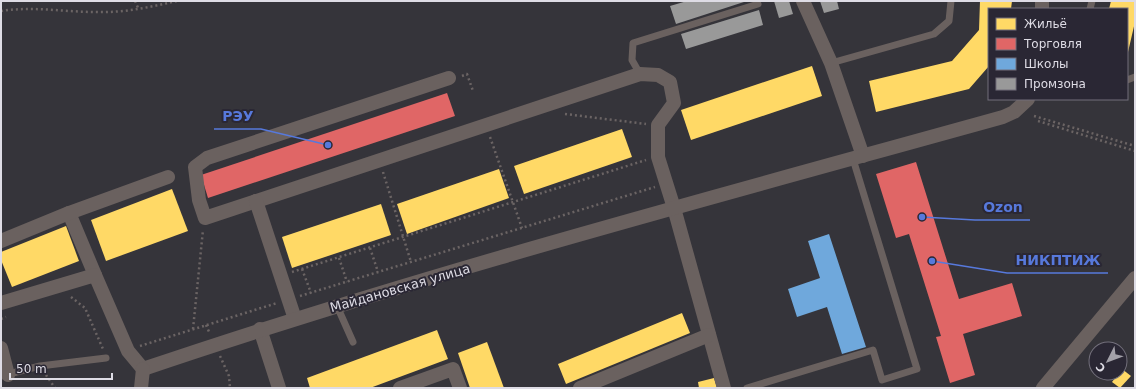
<svg xmlns="http://www.w3.org/2000/svg" width="1136" height="389" font-family="'DejaVu Sans',sans-serif">
<rect width="100%" height="100%" fill="#35343a"/>
<g fill="#ffd966">
<polygon points="980,1 1012,1 1011,9 989,9 989,66 969,89 876,112 869,81 952,61 979,30"/>
<polygon points="1111,1 1135,1 1135,22 1128,52 1127,9 1109,9"/>
<polygon points="812,66 822,96 691,140 681,110"/>
<polygon points="622,129 632,157 524,194 514,166"/>
<polygon points="499,169 509,198 407,234 397,204"/>
<polygon points="172,189 188,231 106,261 91,220"/>
<polygon points="381,204 391,235 292,268 282,237"/>
<polygon points="66,226 79,261 12,287 1,260 1,252"/>
<polygon points="682,313 690,333 566,384 558,364"/>
<polygon points="437,330 448,359 370,388 310,388 307,378"/>
<polygon points="487,342 504,388 470,388 458,353"/>
<polygon points="1122,369 1131,376 1120,388 1112,382"/>
<polygon points="714,378 717,388 699,388 698,382"/>
</g>
<g fill="#e06666">
<polygon points="447,93 455,116 208,198 201,175"/>
<polygon points="916,162 959,299 1012,283 1022,316 963,334 975,375 950,383 936,337 941,336 909,234 896,238 876,174"/>
</g>
<polygon fill="#6fa8dc" points="829,234 866,347 842,354 827,307 797,317 788,289 820,278 808,241"/>
<g fill="#999">
<polygon points="687,1 747,1 676,24 670,6"/>
<polygon points="774,1 789,1 793,14 779,18"/>
<polygon points="820,1 837,1 839,9 824,13"/>
<polygon points="759,10 763,25 686,49 681,34"/>
</g>
<g fill="none" stroke-linecap="round" stroke-linejoin="round">
<g stroke="#6b6464" stroke-width="2.5" stroke-dasharray="2 3" stroke-linecap="butt">
<polyline points="135,1 139,10"/>
<path d="M1,11C32,6 64,12 96,12C124,13 150,7 177,1"/>
<polyline points="462,76 467,74 473,91"/>
<polyline points="565,114 646,124"/>
<polyline points="1034,116 1135,146"/>
<polyline points="1038,121 1135,151"/>
<polyline points="490,137 522,228"/>
<polyline points="383,172 411,262"/>
<polyline points="370,248 378,272"/>
<polyline points="339,258 347,282"/>
<polyline points="302,269 311,293"/>
<polyline points="292,272 646,160"/>
<polyline points="300,296 655,187"/>
<polyline points="71,297 85,308 103,349"/>
<polyline points="1,319 6,317"/>
<polyline points="206,325 210,334"/>
<polyline points="193,329 203,230"/>
<polyline points="140,346 277,303"/>
<polyline points="220,356 229,376 230,388"/>
<polyline points="46,375 55,388"/>
</g>
<g stroke="#6a615f" stroke-width="7">
<polyline points="1090,9 1092,1"/>
<polyline points="831,63 934,34 949,21 951,1"/>
<polyline points="640,74 632,60 633,43 758,4 757,1"/>
<polyline points="1127,80 1135,77"/>
<polyline points="337,306 353,342"/>
<polyline points="1,376 40,366 106,358"/>
<polyline points="747,388 873,350 882,380 917,369 853,159"/>
</g>
<g stroke="#6a615f" stroke-width="14">
<polyline points="803,1 831,63 863,156"/>
<polyline points="1042,9 1042,1"/>
<polyline points="449,78 207,158 195,167 199,200 205,218 640,74 658,75 670,82 674,103 658,125 658,157 674,208 724,388"/>
<polyline points="256,201 295,319"/>
<polyline points="69,213 95,275"/>
<polyline points="1,241 69,213 168,177"/>
<polyline points="1,303 95,275 128,351 143,369"/>
<polyline points="260,329 279,388"/>
<polyline points="1,348 8,375"/>
<path d="M143,369C426,273 715,197 1003,117L1014,112L1028,99"/>
<polyline points="141,388 143,369"/>
<polyline points="400,388 453,369 460,388"/>
<polyline points="580,388 709,335"/>
<polyline points="1043,388 1135,278"/>
</g>
</g>
<g text-anchor="middle" dominant-baseline="central" stroke-width="4" stroke-linejoin="round" paint-order="stroke">
<g font-size="13" fill="#dedce5" stroke="#2a2734">
<text transform="translate(400 288) rotate(-16)">Майдановская улица</text>
</g>
</g>
<path fill="none" stroke="#5779dc" stroke-width="1.5" d="M328 145L261 129H214M922 217L975 220H1030M932 261L1007 273H1108"/>
<g fill="#5779dc" stroke="#2a2734" stroke-width="1.5">
<circle cx="328" cy="145" r="4"/>
<circle cx="922" cy="217" r="4"/>
<circle cx="932" cy="261" r="4"/>
</g>
<g font-size="14" text-anchor="middle" font-weight="bold" fill="#5779dc" stroke="#2a2734" stroke-width="4" stroke-linejoin="round" paint-order="stroke">
<text x="238" y="121">РЭУ</text>
<text x="1003" y="212">Ozon</text>
<text x="1058" y="265">НИКПТИЖ</text>
</g>
<rect width="1136" height="389" fill="none" stroke="#dedce5" stroke-width="4"/>
<rect x="988" y="8" width="140" height="92" fill="#2a2734" stroke="#726f7b"/>
<rect x="996" y="18" width="20" height="12" fill="#ffd966" stroke="#726f7b"/>
<text x="1024" y="28" font-size="12" fill="#dedce5">Жильё</text>
<rect x="996" y="38" width="20" height="12" fill="#e06666" stroke="#726f7b"/>
<text x="1024" y="48" font-size="12" fill="#dedce5">Торговля</text>
<rect x="996" y="58" width="20" height="12" fill="#6fa8dc" stroke="#726f7b"/>
<text x="1024" y="68" font-size="12" fill="#dedce5">Школы</text>
<rect x="996" y="78" width="20" height="12" fill="#999999" stroke="#726f7b"/>
<text x="1024" y="88" font-size="12" fill="#dedce5">Промзона</text>
<g transform="translate(1108 361) rotate(228)"><circle r="19" fill="#2a2734" stroke="#726f7b"/>
<path d="M0-3L7 15L0 10L-7 15Z" fill="#a3a1a9"/>
<text y="-6" font-size="11" font-weight="bold" text-anchor="middle" fill="#dedce5">С</text>
</g>
<path d="M10 373v6h102v-6" fill="none" stroke="#dedce5" stroke-width="2"/>
<text x="16" y="373" font-size="12" fill="#dedce5" stroke="#2a2734" stroke-width="3" paint-order="stroke">50 m</text>
</svg>
